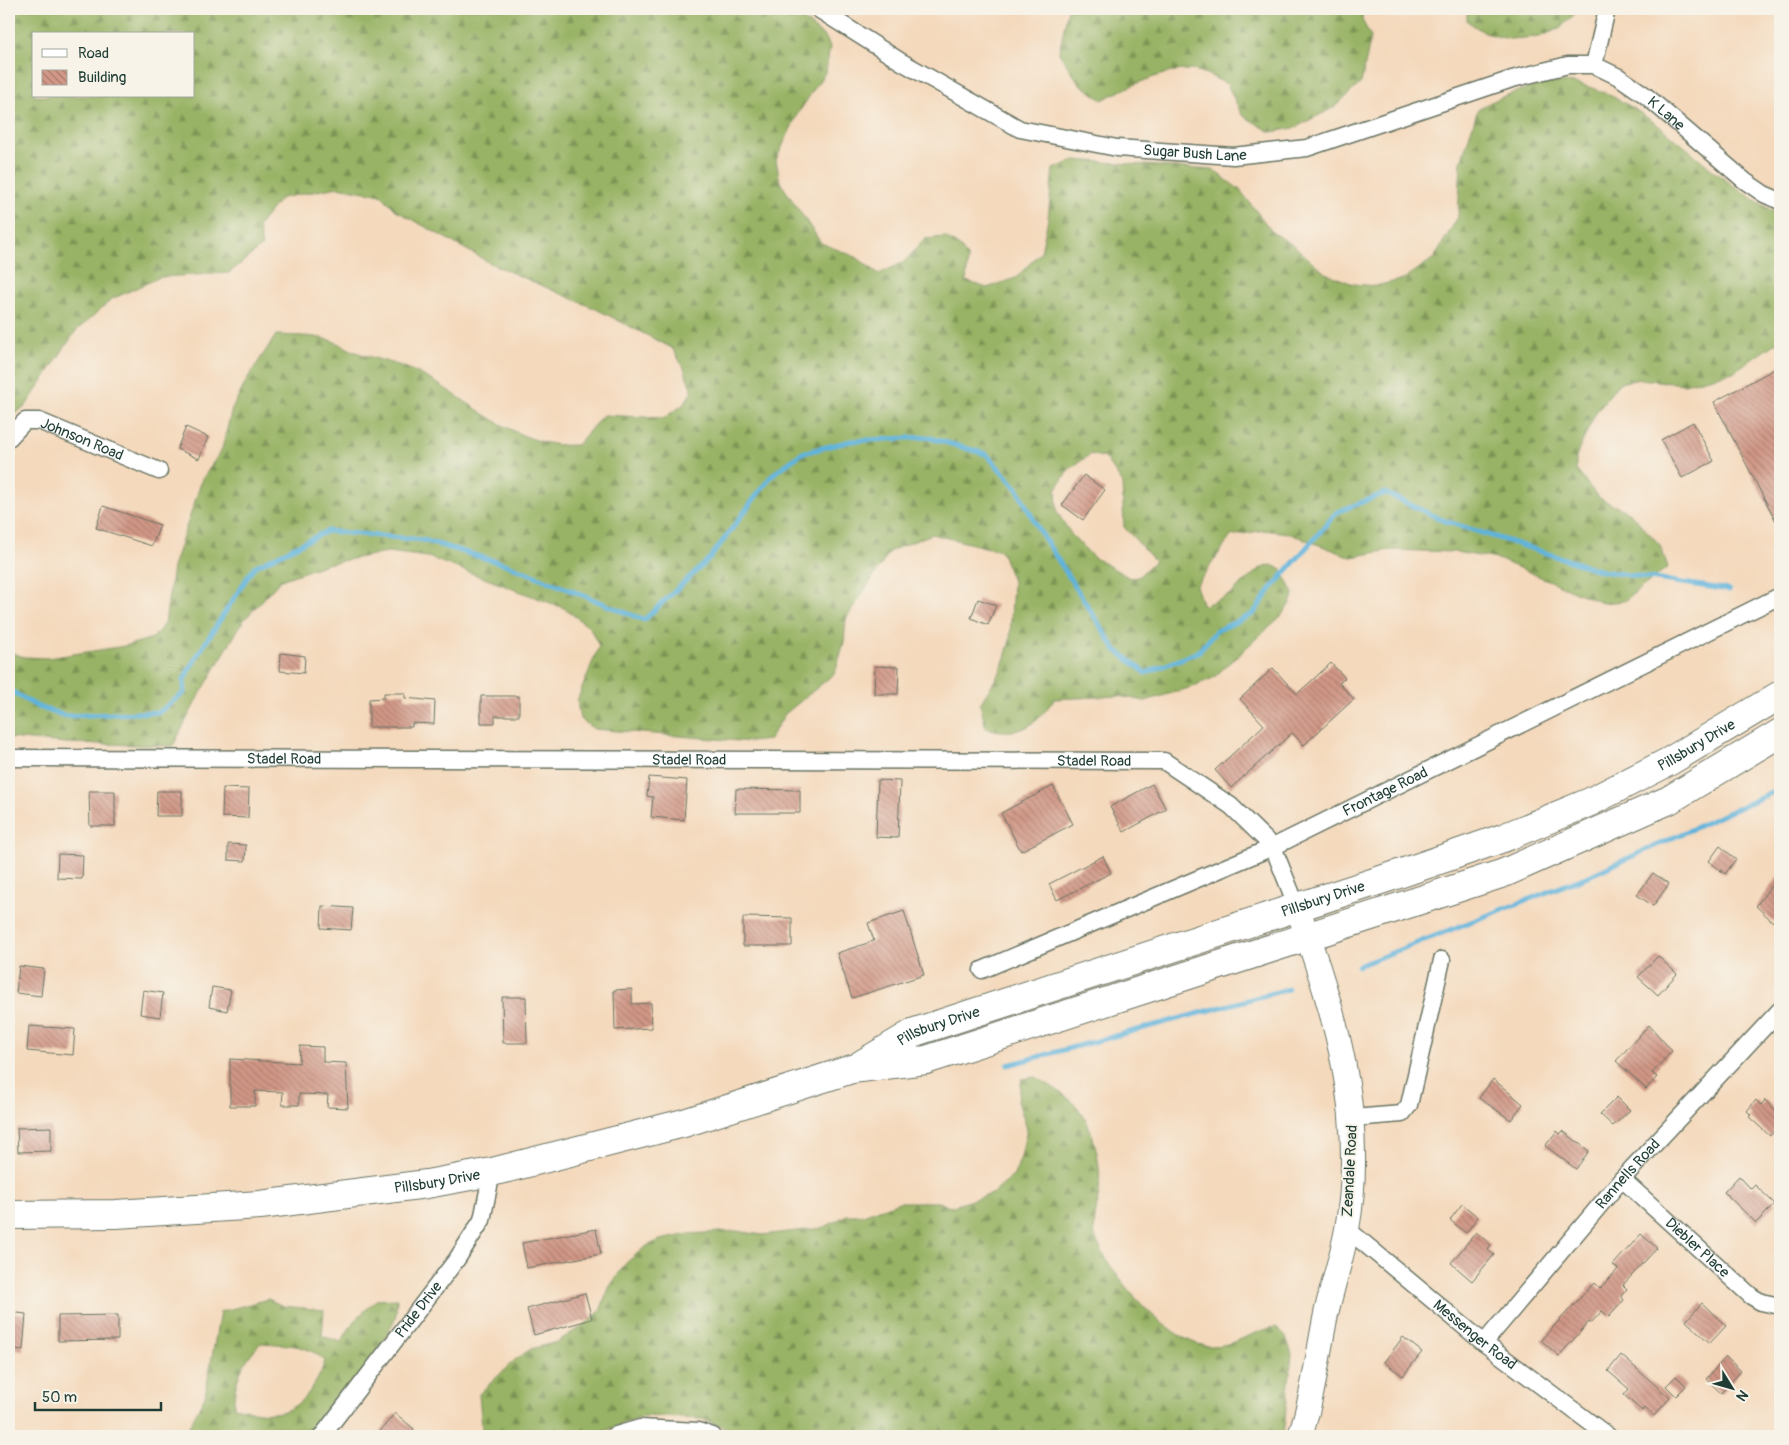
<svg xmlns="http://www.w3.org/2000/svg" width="1789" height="1445" font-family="Pangolin,sans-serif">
<defs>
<pattern id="forest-firs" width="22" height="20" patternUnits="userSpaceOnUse" patternTransform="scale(1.25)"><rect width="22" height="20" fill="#98b365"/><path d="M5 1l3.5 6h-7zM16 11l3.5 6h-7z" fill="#7b9354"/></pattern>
<pattern id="building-back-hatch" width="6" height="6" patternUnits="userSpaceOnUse" patternTransform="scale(1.25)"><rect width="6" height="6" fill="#d19786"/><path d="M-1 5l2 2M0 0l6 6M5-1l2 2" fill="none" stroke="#a97c6e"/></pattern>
</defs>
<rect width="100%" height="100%" fill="#f7f3e8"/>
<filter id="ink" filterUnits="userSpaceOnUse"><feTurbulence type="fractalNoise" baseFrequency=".02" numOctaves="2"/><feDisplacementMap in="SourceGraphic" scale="10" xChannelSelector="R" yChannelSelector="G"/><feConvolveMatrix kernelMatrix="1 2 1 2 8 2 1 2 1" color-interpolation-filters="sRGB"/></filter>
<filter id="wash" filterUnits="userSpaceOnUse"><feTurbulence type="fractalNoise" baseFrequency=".0096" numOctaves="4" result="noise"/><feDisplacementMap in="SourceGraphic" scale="20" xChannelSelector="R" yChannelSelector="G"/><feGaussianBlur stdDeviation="1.12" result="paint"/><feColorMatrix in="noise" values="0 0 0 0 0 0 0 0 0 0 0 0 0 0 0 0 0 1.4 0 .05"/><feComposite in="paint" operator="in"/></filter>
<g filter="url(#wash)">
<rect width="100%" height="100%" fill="#f4d9bc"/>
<g fill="url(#forest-firs)" stroke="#5c784c" fill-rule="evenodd">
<path d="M9,9H790L826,38L830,47L826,71L797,115L776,160L780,182L821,243L856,257L879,274L904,262L925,239L945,237L961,248L968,259L966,281L987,288L1016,278L1041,252L1048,219L1053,169L1075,160L1213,170L1240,190L1273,233L1293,245L1325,273L1353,284L1376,286L1404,279L1434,258L1458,217L1461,162L1478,109C1501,95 1546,79 1573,83C1628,93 1678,142 1720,176C1739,190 1760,203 1780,216V340L1733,372L1684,384L1640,379L1619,383L1596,412L1576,456V470L1599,498L1630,513L1660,545L1668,567L1624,601L1602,603L1498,559L1455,552L1389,550L1351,557L1288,533L1264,530L1231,536L1196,586L1203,606L1231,594L1259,569L1271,565L1281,569L1294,594L1289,605L1281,616L1213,678L1189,688L1145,701L1119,696L1054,699C1035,727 1020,737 986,728L980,704L1001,670L1010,641L1013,581L1001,551L932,534L890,551L846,619L844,642L835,673L785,714L769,740L751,742L594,729L580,719L577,701L599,646L590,628L564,608L428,557L388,552L326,564L281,580L243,621L195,703L173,746L66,743L9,738V652L24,657L48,658L125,646L153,638L165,623L173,567L202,480L222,449L232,409L249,376L276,335C292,336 310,335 325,339C336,341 346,348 356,352C377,360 398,363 418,373C469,398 517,450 577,445L603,415L664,418L684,404L692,391L684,368L672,348L596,309L492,264L397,211L381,195L338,187L281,198L258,226L262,246L229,273L160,277L112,299L75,332L25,407L9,417ZM34,34H194V96H34ZM1091,454L1105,458L1122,482L1124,527L1155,561L1138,577L1130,578L1093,557L1071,534L1057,512L1056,490L1068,470Z"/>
<path d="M1068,9H1363L1362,20L1371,37L1361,83L1333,108L1294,128L1271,132L1242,115L1227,84C1217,80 1202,70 1191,70C1164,69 1126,88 1102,100L1079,83L1059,53Z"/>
<polygon points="1467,9 1580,9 1560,28 1539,37 1509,39 1485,33 1467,21"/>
<path d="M1036,1077C1050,1086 1065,1093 1076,1106C1094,1125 1102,1166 1099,1191C1098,1202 1092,1227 1095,1236C1108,1274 1170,1346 1211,1346C1234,1347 1254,1330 1276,1327L1286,1337L1292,1354L1283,1436H734L727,1428L702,1419L645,1416L592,1436H485L482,1428L479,1394L516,1359L531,1349L557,1342L587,1323L600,1311L609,1288L626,1263L645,1247L660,1240L689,1234L737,1231L762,1235L823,1228L847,1215H863L899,1202H938L950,1207L994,1193L1014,1175L1021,1157L1027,1129L1018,1101L1022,1079Z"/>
<path d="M268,1299L283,1306L324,1310L322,1336L341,1342L354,1321L376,1300L397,1299C396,1305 397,1313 395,1318C377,1361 339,1402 309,1436H184L205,1396L220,1312ZM261,1343C285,1345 307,1343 325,1361C319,1381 303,1407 281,1412C267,1415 248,1410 234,1407C233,1383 243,1360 261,1343Z"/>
</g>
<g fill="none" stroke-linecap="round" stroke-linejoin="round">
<g stroke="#5fb3db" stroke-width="5">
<polyline points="9,690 38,707 66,716 159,712 184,693 184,679 197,656 254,567 327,531 423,540 508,565 644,620 710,558 772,475 802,453 851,441 927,437 986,454 1017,488 1039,530 1115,649 1146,673 1198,652 1216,631 1253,614 1271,589 1337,512 1385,493 1445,521 1602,571 1729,590"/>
<polyline points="1358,966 1591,875 1780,789"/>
<polyline points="1008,1065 1288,989"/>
</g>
</g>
<g id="blocks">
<g fill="url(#building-back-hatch)">
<polygon points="1780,366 1780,529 1714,402"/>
<polygon points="1693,422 1714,461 1682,478 1661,440"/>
<polygon points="186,427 208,437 199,459 177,449"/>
<polygon points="1084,475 1105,490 1083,520 1062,505"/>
<polygon points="103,506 160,525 152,546 96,528"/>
<polygon points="978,599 996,605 988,625 971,618"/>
<polygon points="281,653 305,656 304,673 280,671"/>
<polygon points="1331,663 1345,678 1339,683 1354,699 1304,745 1292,733 1231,788 1215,770 1264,725 1240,699 1273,668 1297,694"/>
<polygon points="875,666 899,667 898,694 874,694"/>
<polygon points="384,693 405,693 405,698 435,701 434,724 412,723 412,727 369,727 369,699 384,698"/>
<polygon points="481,696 519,696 519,716 495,716 495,723 481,723"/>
<polygon points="649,777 687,780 684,820 651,817 653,797 647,796"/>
<polygon points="878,780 900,781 898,838 876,837"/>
<polygon points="1152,784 1166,809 1124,832 1110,807"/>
<polygon points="1053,786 1073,824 1021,851 1001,813"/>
<polygon points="223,788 249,789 248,818 222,817"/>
<polygon points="736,789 800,790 800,813 735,813"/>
<polygon points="89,791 115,791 115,826 90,826"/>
<polygon points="157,791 182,791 182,816 156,816"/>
<polygon points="228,844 246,845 245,861 228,860"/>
<polygon points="1720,846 1736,859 1725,874 1709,861"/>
<polygon points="58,854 83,855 82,879 57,878"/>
<polygon points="1103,856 1111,873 1057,900 1049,884"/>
<polygon points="1653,873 1669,884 1653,906 1637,895"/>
<polygon points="1780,874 1780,925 1775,920 1773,922 1756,906"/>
<polygon points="322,906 353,908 351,930 321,928"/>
<polygon points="904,911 924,975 852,998 837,953 874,941 868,923"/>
<polygon points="743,917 792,918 792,946 743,946"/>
<polygon points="1658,956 1677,974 1658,995 1638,977"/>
<polygon points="19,966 44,969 41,996 16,993"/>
<polygon points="212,987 231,990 227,1011 209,1007"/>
<polygon points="632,989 632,1004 651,1003 652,1028 615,1030 614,990"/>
<polygon points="143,990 163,993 160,1017 140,1014"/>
<polygon points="502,997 526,997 527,1043 503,1043"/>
<polygon points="1649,1025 1672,1051 1652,1073 1657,1077 1646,1089 1616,1061"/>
<polygon points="29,1026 75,1029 73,1055 27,1051"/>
<polygon points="300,1046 323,1047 323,1062 346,1063 348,1108 327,1107 328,1095 299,1094 299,1105 282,1105 283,1092 255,1091 255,1106 230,1106 230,1059 299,1063"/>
<polygon points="1493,1079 1523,1104 1511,1120 1479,1098"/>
<polygon points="1617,1097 1630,1110 1613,1126 1600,1114"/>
<polygon points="1756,1100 1761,1105 1765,1100 1780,1114 1780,1124 1770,1136 1749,1117 1751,1115 1747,1111"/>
<polygon points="51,1127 51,1151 18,1152 17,1128"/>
<polygon points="1557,1131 1560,1134 1563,1131 1589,1151 1576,1169 1545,1146"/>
<polygon points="1739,1176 1751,1189 1755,1185 1775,1204 1756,1223 1724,1192"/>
<polygon points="1462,1204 1478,1217 1466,1233 1450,1220"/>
<polygon points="596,1229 601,1254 527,1268 522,1243"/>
<polygon points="1476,1232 1491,1245 1488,1250 1494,1255 1472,1281 1451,1263"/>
<polygon points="1641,1234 1657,1248 1623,1285 1627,1289 1621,1296 1624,1300 1609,1317 1602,1311 1591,1323 1589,1322 1559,1356 1541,1340 1594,1283 1600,1289 1618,1269 1613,1265"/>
<polygon points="585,1293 592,1319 534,1335 527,1309"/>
<polygon points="1702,1303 1726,1326 1710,1343 1686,1321"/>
<polygon points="9,1312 26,1314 23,1350 9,1348"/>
<polygon points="118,1315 118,1340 58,1341 58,1316"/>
<polygon points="1403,1337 1422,1352 1403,1376 1384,1362"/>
<polygon points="1621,1355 1670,1398 1654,1416 1645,1408 1642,1411 1624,1395 1629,1389 1608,1371"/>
<polygon points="1726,1357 1741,1371 1721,1393 1706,1379"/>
<polygon points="1676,1376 1686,1386 1676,1396 1666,1386"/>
<polygon points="395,1413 414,1429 408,1436 376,1436"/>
</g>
</g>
</g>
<g filter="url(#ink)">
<use href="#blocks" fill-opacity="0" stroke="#6a7464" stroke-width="1"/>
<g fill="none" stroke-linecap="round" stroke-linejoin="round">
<g stroke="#6a7464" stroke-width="19">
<g id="minor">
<path id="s1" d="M818,9L900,61L1020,129L1117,148L1233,156L1307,148L1512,79L1568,65H1594L1619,77L1645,95L1745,181L1764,194L1780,201"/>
<polyline points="1594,65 1607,9"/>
<path id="s2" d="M9,438L25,421H39L159,471"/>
<path id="s3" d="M9,758L1164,761L1231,806L1273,847L1297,907"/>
<path id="s4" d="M982,970L1273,847L1780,596"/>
<polyline points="1353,1118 1402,1114 1409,1105 1442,960"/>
<path id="s5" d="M1622,1179L1751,1296L1761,1302L1780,1306"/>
<path id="s6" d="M1347,1229L1484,1343L1608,1436"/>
<path id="s7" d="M1484,1343L1622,1179L1780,1010"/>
<path id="s8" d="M322,1436L457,1259L482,1220L492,1172"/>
<polyline points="613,1436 640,1428 698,1431 713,1436"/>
</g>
</g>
<g stroke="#6a7464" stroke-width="26">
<path id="secondary" d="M1297,907C1335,1010 1367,1118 1347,1229C1342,1258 1332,1286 1326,1314C1318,1354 1313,1397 1300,1436"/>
</g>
<g stroke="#6a7464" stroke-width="30">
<g id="trunk">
<path id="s9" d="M862,1064L915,1032L1393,876L1503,838L1590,802L1670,761L1780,695"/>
<path id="s10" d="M9,1215L116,1214L260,1205L427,1184L492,1172L684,1123L852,1069L926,1060L1504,873L1669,800L1780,733"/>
</g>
</g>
<use href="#minor" stroke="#fff" stroke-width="16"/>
<use href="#secondary" stroke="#fff" stroke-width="24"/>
<use href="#trunk" stroke="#fff" stroke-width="28"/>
</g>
</g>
<g text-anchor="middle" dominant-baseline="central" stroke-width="4" stroke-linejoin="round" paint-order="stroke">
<g font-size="15" fill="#1f3d34" stroke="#f7f3e8">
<text stroke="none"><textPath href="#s1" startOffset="912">K Lane</textPath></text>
<text stroke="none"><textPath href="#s1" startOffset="412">Sugar Bush Lane</textPath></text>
<text stroke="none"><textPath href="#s2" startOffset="84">Johnson Road</textPath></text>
<text stroke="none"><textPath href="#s9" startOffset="896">Pillsbury Drive</textPath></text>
<text stroke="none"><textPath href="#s3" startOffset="275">Stadel Road</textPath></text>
<text stroke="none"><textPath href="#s3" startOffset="680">Stadel Road</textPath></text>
<text stroke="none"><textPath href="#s3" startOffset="1085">Stadel Road</textPath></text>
<text stroke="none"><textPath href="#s4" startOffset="441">Frontage Road</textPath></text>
<text stroke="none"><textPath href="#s9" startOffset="491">Pillsbury Drive</textPath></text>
<text stroke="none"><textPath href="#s9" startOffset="86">Pillsbury Drive</textPath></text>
<text transform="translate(1350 1171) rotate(-87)">Zeandale Road</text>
<text stroke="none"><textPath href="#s7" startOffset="222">Rannells Road</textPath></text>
<text stroke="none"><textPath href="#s10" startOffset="430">Pillsbury Drive</textPath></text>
<text stroke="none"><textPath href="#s5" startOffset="102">Diebler Place</textPath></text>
<text stroke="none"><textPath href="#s8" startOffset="159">Pride Drive</textPath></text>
<text stroke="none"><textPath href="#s6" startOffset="166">Messenger Road</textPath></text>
</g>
</g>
<rect width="1789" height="1445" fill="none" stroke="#f7f3e8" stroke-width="30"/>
<rect x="32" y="32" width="162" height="65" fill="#f7f3e8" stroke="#a1aaa0"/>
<rect x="42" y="49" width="25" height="8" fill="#ffffff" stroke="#a1aaa0"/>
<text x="78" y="58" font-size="15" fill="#1f3d34">Road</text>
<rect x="42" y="70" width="25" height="15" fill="url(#building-back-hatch)" stroke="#a1aaa0"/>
<text x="78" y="82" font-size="15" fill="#1f3d34">Building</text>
<g transform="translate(1732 1388) rotate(127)" stroke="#f7f3e8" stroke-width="4" paint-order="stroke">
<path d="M0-4L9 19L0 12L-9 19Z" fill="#1f3d34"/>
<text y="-8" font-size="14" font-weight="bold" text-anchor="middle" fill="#1f3d34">N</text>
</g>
<path d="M35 1402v8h126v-8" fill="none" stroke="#1f3d34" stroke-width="2.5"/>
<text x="42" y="1402" font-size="15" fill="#1f3d34" stroke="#f7f3e8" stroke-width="4" paint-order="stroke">50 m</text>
</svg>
